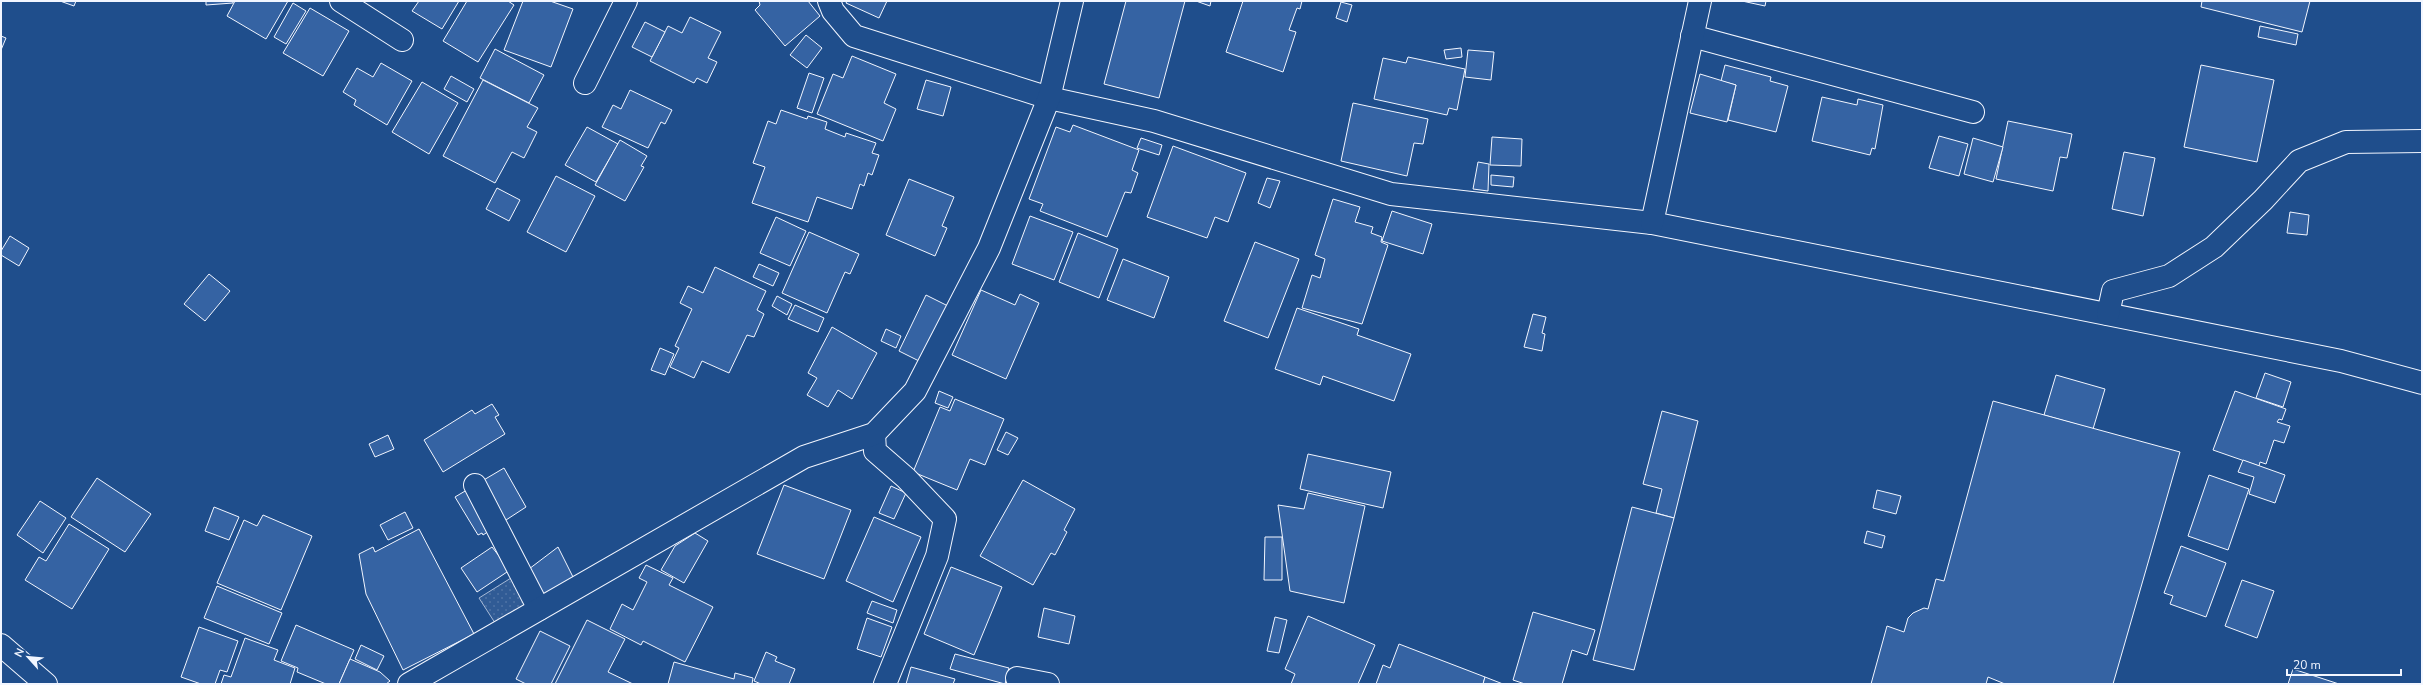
<svg xmlns="http://www.w3.org/2000/svg" width="2423" height="685" font-family="'Nunito Sans',sans-serif">
<defs>
<pattern id="grass-dots" width="8" height="8" patternUnits="userSpaceOnUse"><rect width="8" height="8" fill="#305b95"/><path d="M2 2h.1M6 6h.1" fill="none" stroke="#4e73a5" stroke-width="1.8" stroke-linecap="round"/></pattern>
</defs>
<rect width="100%" height="100%" fill="#1f4e8c"/>
<polygon fill="url(#grass-dots)" stroke="#a8bbd7" points="511,578 528,606 497,626 479,598"/>
<g fill="#3563a3" stroke="#f2f6ff">
<polygon points="60,1 76,1 74,6"/>
<polygon points="206,1 233,1 233,3 206,5"/>
<polygon points="235,1 288,1 266,39 227,16"/>
<polygon points="419,1 459,1 442,29 412,11"/>
<polygon points="467,1 508,1 514,5 478,62 443,41"/>
<polygon points="523,1 550,1 573,9 551,67 504,50"/>
<polygon points="759,1 808,1 820,16 785,46 755,10 760,5"/>
<polygon points="847,1 887,1 879,18 846,3"/>
<polygon points="1126,1 1185,1 1159,98 1104,84"/>
<polygon points="1196,1 1211,1 1210,6"/>
<polygon points="1243,1 1302,1 1300,9 1297,8 1289,30 1296,32 1283,72 1226,52"/>
<polygon points="1742,1 1766,1 1765,6"/>
<polygon points="2202,1 2310,1 2302,32 2201,7"/>
<polygon points="1341,2 1352,5 1347,22 1336,18"/>
<polygon points="293,3 306,11 286,44 274,37"/>
<polygon points="310,8 349,31 323,76 283,53"/>
<polygon points="690,17 721,32 708,58 717,62 707,83 697,78 694,83 650,61 668,26 682,33"/>
<polygon points="645,22 665,32 652,57 632,47"/>
<polygon points="2260,26 2298,34 2296,45 2258,37"/>
<polygon points="806,35 822,48 807,68 790,55"/>
<polygon points="1,36 6,38 1,50"/>
<polygon points="1461,48 1462,57 1446,59 1444,50"/>
<polygon points="495,49 544,75 529,103 480,78"/>
<polygon points="1468,50 1494,52 1491,80 1465,77"/>
<polygon points="852,56 896,74 884,103 896,109 883,141 817,114 833,74 843,78"/>
<polygon points="1408,57 1465,69 1457,110 1449,108 1447,115 1374,99 1383,58 1406,63"/>
<polygon points="381,63 412,81 387,125 354,105 356,100 343,92 357,68 373,77"/>
<polygon points="1725,65 1771,77 1770,81 1788,86 1776,132 1728,120 1736,85 1721,81"/>
<polygon points="2201,65 2274,80 2257,162 2184,147"/>
<polygon points="809,73 824,78 812,113 797,108"/>
<polygon points="1700,74 1736,85 1727,122 1690,113"/>
<polygon points="451,76 474,89 467,102 444,89"/>
<polygon points="483,80 538,108 527,127 537,132 524,158 512,152 495,183 443,156"/>
<polygon points="926,80 951,87 943,116 917,109"/>
<polygon points="422,82 458,103 429,154 392,132"/>
<polygon points="630,90 672,110 665,124 661,122 648,148 602,127 613,105 621,109"/>
<polygon points="1822,97 1857,105 1858,99 1883,105 1875,149 1872,148 1870,155 1812,141"/>
<polygon points="1353,103 1428,119 1423,144 1414,143 1407,176 1341,161"/>
<polygon points="781,110 807,119 808,116 827,122 825,129 845,137 846,133 876,143 872,153 879,155 872,175 868,173 864,186 860,184 852,209 817,197 808,222 752,203 765,167 753,163 768,121 776,124"/>
<polygon points="2008,121 2072,134 2067,158 2060,157 2053,191 1996,179"/>
<polygon points="1073,125 1139,150 1132,170 1138,173 1131,193 1125,192 1107,237 1040,211 1043,204 1029,199 1056,127 1070,132"/>
<polygon points="587,127 618,144 596,182 565,165"/>
<polygon points="1939,136 1968,144 1959,176 1929,168"/>
<polygon points="1492,137 1522,139 1521,166 1490,165"/>
<polygon points="1141,138 1162,145 1159,155 1137,148"/>
<polygon points="1973,138 2003,147 1993,182 1964,174"/>
<polygon points="620,140 647,156 641,166 644,167 625,201 595,185"/>
<polygon points="1173,146 1246,173 1228,222 1215,217 1207,238 1147,217"/>
<polygon points="2124,152 2155,158 2143,216 2112,209"/>
<polygon points="1478,162 1489,164 1488,191 1473,189"/>
<polygon points="1491,175 1514,177 1513,187 1491,185"/>
<polygon points="556,176 595,196 566,252 527,232"/>
<polygon points="1267,178 1280,181 1270,208 1258,203"/>
<polygon points="909,179 954,197 942,226 947,228 935,256 886,235"/>
<polygon points="497,188 520,200 509,221 486,209"/>
<polygon points="1333,199 1360,207 1355,222 1373,227 1371,233 1382,237 1381,242 1388,245 1362,324 1302,308 1312,275 1320,278 1325,259 1315,255"/>
<polygon points="1392,211 1432,224 1423,254 1382,241"/>
<polygon points="2290,212 2309,215 2307,235 2287,233"/>
<polygon points="1030,216 1073,232 1054,280 1012,264"/>
<polygon points="776,217 806,231 790,266 760,253"/>
<polygon points="809,232 859,254 850,274 845,272 827,313 782,293"/>
<polygon points="1078,233 1118,249 1099,298 1059,282"/>
<polygon points="10,236 29,248 19,266 1,255 1,251"/>
<polygon points="1255,242 1299,259 1268,338 1224,321"/>
<polygon points="1123,259 1169,277 1154,318 1107,300"/>
<polygon points="759,264 779,273 773,286 753,277"/>
<polygon points="715,267 766,291 757,310 764,314 754,337 747,335 729,373 702,361 694,378 670,367 679,348 675,346 692,309 680,303 688,286 703,293"/>
<polygon points="209,274 230,291 205,321 184,304"/>
<polygon points="981,290 1015,305 1020,294 1039,303 1006,379 952,355"/>
<polygon points="926,295 948,306 921,362 899,351"/>
<polygon points="777,296 792,304 787,315 772,306"/>
<polygon points="795,305 824,318 818,332 788,319"/>
<polygon points="1297,308 1359,329 1357,335 1411,354 1394,401 1323,376 1320,385 1275,369"/>
<polygon points="1533,314 1546,317 1542,333 1545,334 1542,351 1524,347"/>
<polygon points="832,327 877,353 852,399 838,390 828,407 807,395 817,378 808,373"/>
<polygon points="886,329 901,336 896,348 881,341"/>
<polygon points="660,348 674,354 665,375 651,370"/>
<polygon points="2265,373 2291,382 2283,407 2256,398"/>
<polygon points="2056,375 2105,389 2093,429 2044,415"/>
<polygon points="939,391 953,397 948,408 935,403"/>
<polygon points="2235,391 2286,409 2282,420 2279,419 2277,422 2290,426 2284,443 2274,440 2266,464 2260,462 2259,466 2213,450"/>
<polygon points="955,399 1004,419 985,465 970,459 957,490 913,472 940,407 950,411"/>
<polygon points="1993,401 2180,452 2113,684 2005,684 1988,677 1986,684 1871,684 1887,626 1904,632 1908,618 1913,613 1924,608 1928,609 1936,579 1944,581"/>
<polygon points="492,404 499,415 495,417 505,434 443,472 424,440 472,410 475,414"/>
<polygon points="1662,411 1698,421 1674,518 1656,513 1662,489 1643,484"/>
<polygon points="1006,432 1018,438 1008,455 997,450"/>
<polygon points="388,435 394,449 375,457 369,444"/>
<polygon points="1308,454 1391,472 1383,508 1300,489"/>
<polygon points="2243,460 2285,475 2275,503 2249,494 2254,477 2238,472"/>
<polygon points="504,468 526,507 483,535 482,533 478,535 455,497"/>
<polygon points="2209,475 2249,489 2228,550 2188,536"/>
<polygon points="97,478 151,514 125,552 71,517"/>
<polygon points="1023,480 1075,509 1064,530 1067,532 1055,555 1051,553 1033,585 980,556"/>
<polygon points="784,485 851,510 824,579 757,554"/>
<polygon points="891,486 906,493 894,519 879,513"/>
<polygon points="1877,490 1901,496 1896,514 1873,508"/>
<polygon points="1308,493 1365,506 1344,603 1290,591 1278,505 1304,509"/>
<polygon points="40,501 66,518 43,553 17,535"/>
<polygon points="214,507 239,517 229,540 205,531"/>
<polygon points="1632,507 1674,518 1634,670 1593,660"/>
<polygon points="405,512 413,528 388,540 380,525"/>
<polygon points="263,515 312,536 281,610 217,583 244,520 257,526"/>
<polygon points="874,517 921,537 893,602 846,581"/>
<polygon points="69,524 109,549 72,609 25,580 39,557 46,561"/>
<polygon points="419,529 474,634 403,670 366,594 359,554 373,547 375,552"/>
<polygon points="1867,531 1885,536 1882,548 1864,543"/>
<polygon points="695,533 708,541 684,583 661,570 675,546"/>
<polygon points="1265,537 1282,537 1282,580 1264,580"/>
<polygon points="2181,546 2226,563 2206,617 2170,604 2173,596 2164,593"/>
<polygon points="492,547 510,570 477,592 461,568"/>
<polygon points="558,547 574,579 543,600 529,569"/>
<polygon points="646,565 673,578 669,585 713,607 685,662 643,641 641,645 610,629 622,604 633,610 647,582 639,578"/>
<polygon points="951,567 1002,587 974,655 924,634"/>
<polygon points="2242,580 2274,591 2257,638 2225,626"/>
<polygon points="217,586 282,613 269,644 204,618"/>
<polygon points="872,601 897,610 893,623 867,613"/>
<polygon points="1044,608 1075,616 1069,644 1038,637"/>
<polygon points="1533,612 1595,630 1587,655 1572,650 1562,684 1525,684 1513,680"/>
<polygon points="1308,616 1375,645 1358,684 1291,684 1295,674 1285,669"/>
<polygon points="1275,617 1287,620 1279,653 1267,651"/>
<polygon points="867,618 892,627 881,657 857,649"/>
<polygon points="587,620 625,639 608,672 633,684 555,684"/>
<polygon points="296,625 354,650 339,684 326,684 297,672 298,668 281,661"/>
<polygon points="199,627 238,641 227,672 220,670 215,684 201,684 181,677"/>
<polygon points="540,631 570,646 551,684 526,684 516,679"/>
<polygon points="245,638 278,650 274,660 295,668 290,684 221,684 224,675 231,677"/>
<polygon points="1399,644 1485,677 1483,684 1376,684 1383,665 1390,668"/>
<polygon points="361,645 384,656 377,670 355,659"/>
<polygon points="766,652 777,657 775,661 795,669 789,684 761,684 754,681"/>
<polygon points="955,654 1009,668 1005,684 950,669"/>
<polygon points="350,659 380,672 390,681 386,684 339,684"/>
<polygon points="674,662 734,679 735,673 753,678 752,684 668,684"/>
<polygon points="911,667 955,679 953,684 906,684"/>
<polygon points="2293,669 2339,684 2288,684"/>
<polygon points="1485,677 1503,684 1483,684"/>
</g>
<g fill="none" stroke-linecap="round" stroke-linejoin="round">
<g stroke="#f2f6ff" stroke-width="24">
<g id="street">
<polyline points="341,1 402,40"/>
<polyline points="829,1 833,11 854,36 1049,98 1154,121 1391,194 1652,223 2341,361 2422,383"/>
<polyline points="1692,36 1973,112"/>
<polyline points="585,83 626,1"/>
<polyline points="1652,223 1700,1"/>
<polyline points="2108,314 2113,291 2169,276 2214,247 2263,200 2299,161 2346,142 2422,141"/>
<polyline points="874,434 875,451 906,478 945,519 937,556 885,684"/>
<polyline points="475,485 539,609"/>
<polyline points="1,645 46,684"/>
<polyline points="1017,678 1048,684"/>
<polyline points="409,684 804,457 874,434 915,391 989,248 1049,98 1072,1"/>
</g>
</g>
<use href="#street" stroke="#1f4e8c" stroke-width="22"/>
</g>
<rect width="2423" height="685" fill="none" stroke="#f2f6ff" stroke-width="4"/>
<g transform="translate(28 657) rotate(297)" stroke="#1f4e8c" stroke-width="3" paint-order="stroke">
<path d="M0-3L7 15L0 10L-7 15Z" fill="#f2f6ff"/>
<text y="-6" font-size="11" font-weight="bold" text-anchor="middle" fill="#f2f6ff">N</text>
</g>
<path d="M2287 669v6h114v-6" fill="none" stroke="#f2f6ff" stroke-width="2"/>
<text x="2293" y="669" font-size="12" fill="#f2f6ff" stroke="#1f4e8c" stroke-width="3" paint-order="stroke">20 m</text>
</svg>
